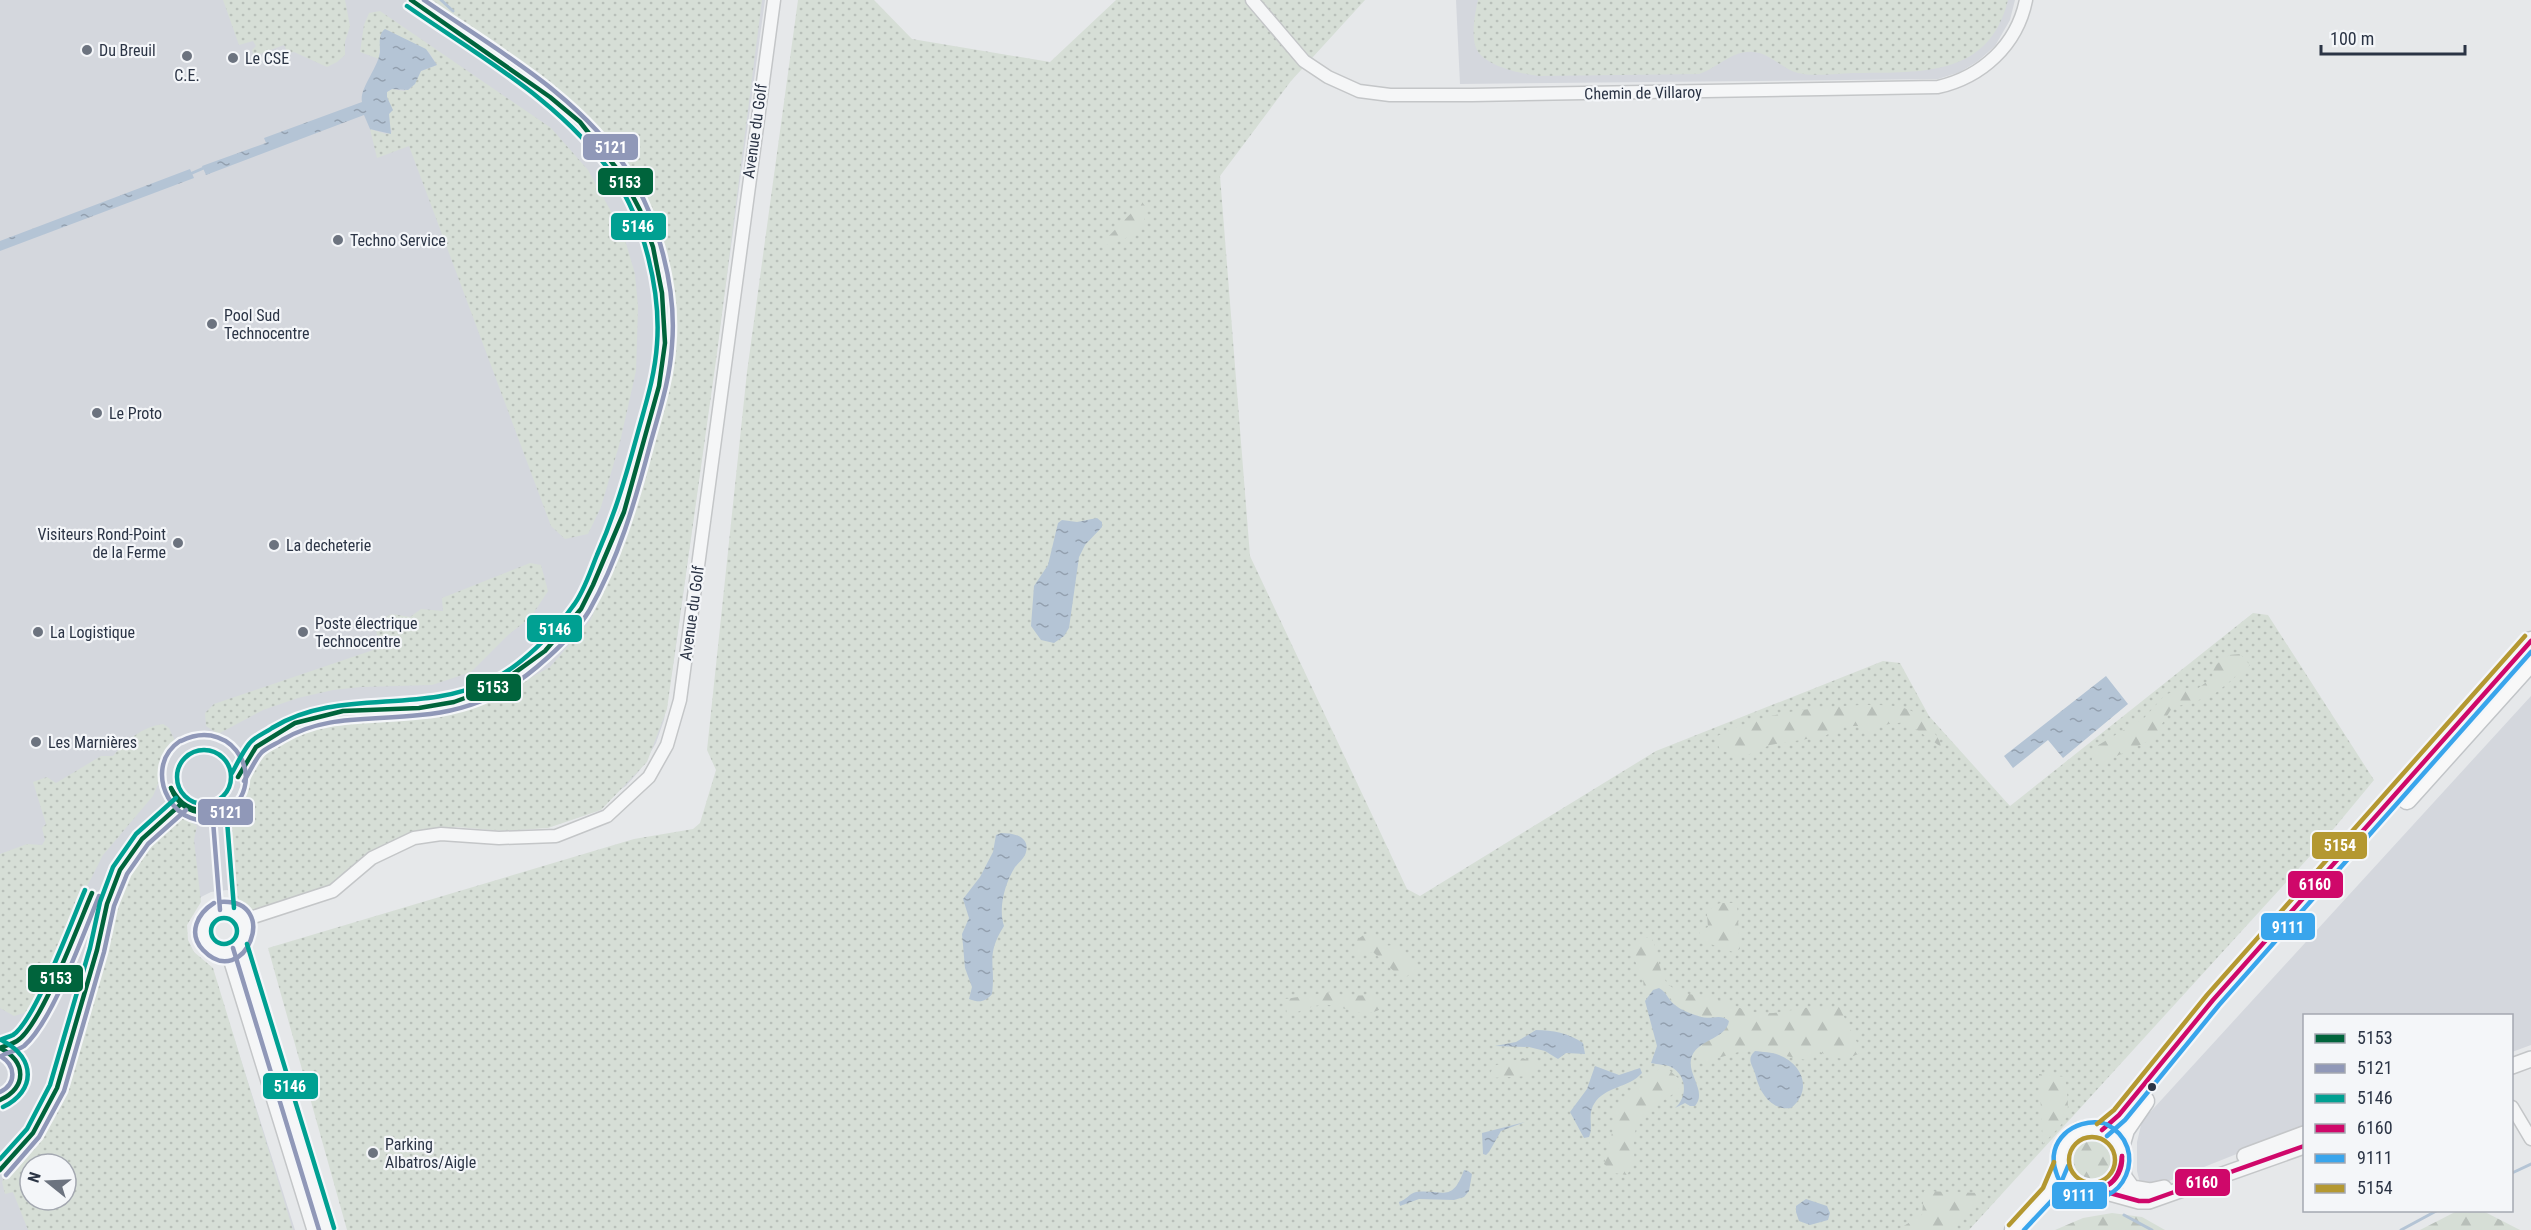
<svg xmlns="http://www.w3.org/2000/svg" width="2531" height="1230" font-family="'Roboto Condensed',sans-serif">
<defs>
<pattern id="grass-dots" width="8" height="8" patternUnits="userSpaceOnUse" patternTransform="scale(1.5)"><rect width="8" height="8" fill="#d6ded6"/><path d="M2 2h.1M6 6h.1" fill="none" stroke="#b8bfb9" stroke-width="1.8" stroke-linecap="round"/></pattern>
<pattern id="forest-firs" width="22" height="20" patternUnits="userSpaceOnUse" patternTransform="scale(1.5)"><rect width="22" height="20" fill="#d6ded6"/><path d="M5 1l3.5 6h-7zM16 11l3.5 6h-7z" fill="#b8bfb9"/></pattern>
<pattern id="water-ripples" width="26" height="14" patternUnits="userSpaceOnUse" patternTransform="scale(1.5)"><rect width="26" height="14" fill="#b4c4d5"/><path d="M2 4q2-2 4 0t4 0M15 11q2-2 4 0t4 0" fill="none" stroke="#93a0af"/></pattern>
</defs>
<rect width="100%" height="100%" fill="#e6e8ea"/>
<g fill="#d4d7dd" fill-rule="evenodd">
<path d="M0,0H765L675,653L664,720L656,743L640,770L626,786L593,806L441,823L250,899L227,890L211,892L199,898L186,916V937L194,954L212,969L295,1230H0ZM30,1164H66V1200H30Z"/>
<polygon points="1456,0 2015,0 2010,20 1995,46 1978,61 1960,72 1938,79 1460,84"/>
<polygon points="2531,696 2531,1045 2512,1052 2512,1016 2304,1016 2304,1127 2164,1183 2140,1183 2137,1171 2137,1142 2142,1121"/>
</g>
<g fill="url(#grass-dots)" fill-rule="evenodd">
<polygon points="223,0 345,0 350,26 345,42 345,55 337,62 327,67 294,52 288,53 284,45 254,56 252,50 256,46 253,41 239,45"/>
<polygon points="423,0 762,0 717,353 667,709 647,762 601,810 548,828 503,831 457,827 417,832 380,849 320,892 250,914 233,900 231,863 224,818 241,799 259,754 278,740 303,727 350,716 449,715 489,701 550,667 590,621 626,540 646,478 671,356 673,325 667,282 655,230 613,150 581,113 540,78 537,82"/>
<polygon points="798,0 874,0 912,39 1050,62 1116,0 1365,0 1291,81 1220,176 1250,556 1407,889 1420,896 1656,751 1883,661 1900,663 1929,716 2010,806 2253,613 2268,615 2374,780 2321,844 1969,1230 347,1230 268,948 634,839 693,829 700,823 716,770 707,750 747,372"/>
<path d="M1478,0H2008C1989,77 1922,72 1858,73C1841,73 1814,77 1798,73C1782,69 1770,53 1753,52C1732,50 1718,68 1699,74L1539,76C1522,74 1483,66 1476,48C1471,35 1475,13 1478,0Z"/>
<polygon points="380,11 551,128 588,170 623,233 635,274 638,307 636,371 620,442 601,507 588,534 565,539 551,526 409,146 377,158 370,129 386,134 392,132 389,124 389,114 392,110 387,97 387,92 392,89 404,91 411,88 421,71 437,65 429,52 385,29 381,35 379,59 360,52 364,25 369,13"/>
<polygon points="530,563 541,565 548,591 531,617 508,635 471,672 432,685 361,687 333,690 298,698 263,710 218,734 206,726 205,713 214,704 379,648 375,622 392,614 410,617 421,609 443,611 442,598"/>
<path d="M163,724L169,728L175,741L162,767L160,779L153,796L103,855L77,906L37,998L27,1012L14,1016L0,1008V854L27,844L42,845L45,840L42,828L46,824L33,782L47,777L56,783L101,756H113C126,740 142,727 163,724Z"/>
<path d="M183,817L197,826L194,840L201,902L187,925L188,940L194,952L213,968L293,1230H28L13,1192L5,1194L2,1182L7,1171L30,1149L53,1112L75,1051L118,893L147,842L168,824ZM30,1164H66V1200H30Z"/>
</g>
<g fill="url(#forest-firs)">
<path d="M1142,202L1145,206C1145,210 1146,216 1144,220C1139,234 1117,244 1104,245L1103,242Z"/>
<polygon points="2240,654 2250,665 2212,696 2172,708 2162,724 2159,736 2100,764 2091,763 2095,747 2144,718 2165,695 2182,688 2197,689 2212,678 2214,666 2229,655"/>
<path d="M1860,705C1890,705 1914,702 1932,730C1936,735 1940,740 1941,747L1906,722L1882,725L1868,732L1859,726H1842L1825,736L1770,745L1743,757L1720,750L1715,737C1764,712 1806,708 1860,705Z"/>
<polygon points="1721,903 1734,903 1737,905 1740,949 1733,952 1699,940 1700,931 1708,927 1707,914 1714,905"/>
<path d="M1365,934H1369C1376,941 1382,947 1393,945L1417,968L1406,977L1397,974L1373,952L1359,954L1354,948L1358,939Z"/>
<path d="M1637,938H1652C1658,952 1659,975 1669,985C1678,994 1697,995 1708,997C1726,1001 1743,1012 1762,1013C1774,1014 1786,1011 1798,1009C1811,1006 1826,1009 1839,1007L1862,1052C1845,1061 1838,1060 1820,1052L1806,1060L1749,1049L1704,1062L1696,1057L1695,1051L1700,1045L1723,1032L1725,1017H1701L1676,1006L1665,991L1647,996L1645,1001L1643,979L1631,952Z"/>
<path d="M1331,992L1346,996L1373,995L1379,997L1381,1009C1363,1019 1347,1007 1329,1005C1314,1003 1302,1012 1287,1015L1285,999Z"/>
<polygon points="1523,1058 1536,1064 1531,1076 1489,1078 1493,1066"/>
<path d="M1659,1069H1668L1678,1078L1679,1090C1662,1102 1636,1115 1634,1138C1632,1157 1639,1157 1627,1175L1614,1173L1604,1164L1613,1129L1614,1112L1619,1101Z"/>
<path d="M2039,1074L2065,1077C2070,1118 2072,1115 2043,1144Z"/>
<circle cx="2091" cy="1157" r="22"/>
<polygon points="1924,1191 1979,1193 1980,1199 1954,1230 1897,1230 1922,1215"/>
<polygon points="2457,1211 2483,1211 2520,1230 2420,1230"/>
<polygon points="2112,1213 2142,1217 2165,1230 2055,1230 2083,1218"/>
</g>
<g fill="url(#water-ripples)">
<path d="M385,29L426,49L437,65L421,71L415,84L408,90L392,89L387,92V97L393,110L389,114L391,134L370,129L364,115L206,175L202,166L266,143L264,138L362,102C359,89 378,68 380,52C380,44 378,34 385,29Z"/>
<polygon points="190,169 194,178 0,251 0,241"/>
<polygon points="1097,518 1102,522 1102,527 1085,545 1079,557 1069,628 1064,636 1054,643 1041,640 1031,626 1034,586 1048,565 1058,523 1062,520 1077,522"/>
<polygon points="2106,676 2128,704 2063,758 2048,740 2013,768 2004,756"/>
<path d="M1001,833C1013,833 1030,836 1026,852C1025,858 1019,862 1015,867C1005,883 998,908 1004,926C985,956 996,963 992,994C985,1002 980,1003 969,999L972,987L965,968L962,934L969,918L963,899L980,877L993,852L996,835Z"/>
<path d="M1659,988C1667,992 1668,1000 1675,1005C1680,1010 1695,1015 1701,1017C1712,1020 1720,1013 1729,1021C1726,1039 1699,1039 1692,1056C1685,1073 1708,1091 1695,1106H1690L1685,1103L1675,1108C1688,1097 1687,1075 1671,1067C1665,1064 1658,1065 1651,1063L1657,1046L1645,1001L1653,990Z"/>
<path d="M1536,1030C1553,1030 1568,1033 1583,1043L1585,1054L1566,1053L1558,1059L1545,1051L1529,1047L1495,1046L1516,1042Z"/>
<path d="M1755,1051C1763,1052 1772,1052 1779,1055C1804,1065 1812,1091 1791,1108C1772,1111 1760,1093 1756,1077C1754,1066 1745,1060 1755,1051Z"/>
<path d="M1595,1066L1619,1075L1640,1068L1642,1073C1629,1088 1605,1086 1594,1104C1587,1115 1594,1127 1589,1137L1584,1138L1570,1112L1587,1089Z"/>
<polygon points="1525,1122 1501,1131 1489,1152 1486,1155 1483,1154 1482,1133"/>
<path d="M1464,1170L1468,1171L1472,1174L1469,1191L1464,1197L1454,1200L1419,1199L1400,1206L1399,1202C1406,1200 1410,1193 1416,1192C1442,1189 1452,1204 1464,1170Z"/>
<polygon points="1806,1199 1827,1206 1830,1213 1828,1220 1810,1225 1799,1221 1796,1212 1796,1206"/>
</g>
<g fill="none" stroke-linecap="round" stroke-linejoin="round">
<g stroke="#b4c4d5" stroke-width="3">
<polyline points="441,0 453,11"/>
<polyline points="190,174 206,167"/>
<polyline points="2512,1173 2531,1164"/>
<polyline points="2124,1215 2152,1230"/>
<polyline points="2401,1230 2438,1210"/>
</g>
<g stroke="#c4c6c8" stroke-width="15">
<g id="minor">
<path d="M1252,0L1304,61L1328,77L1359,91L1390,95H1472L1938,87C1982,77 2017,45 2026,0"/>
<polyline points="244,920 333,891 372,858 414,838 441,834 499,838 556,836 607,816 649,777 667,745 680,700 774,0"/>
<polyline points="2512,1107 2531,1139"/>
</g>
</g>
<g stroke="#c4c6c8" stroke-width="18">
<g id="tertiary">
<circle cx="225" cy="930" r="22"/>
<polyline points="240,946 327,1230"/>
<polyline points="229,952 315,1230"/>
<polyline points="2512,1066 2531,1059"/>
<polyline points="2245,1156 2304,1134"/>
<polyline points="2122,1164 2124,1177 2132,1188 2150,1191 2164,1188"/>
<polyline points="2099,1190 2139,1201 2149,1201 2304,1146"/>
</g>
</g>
<g stroke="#c2c5c8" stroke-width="21">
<g id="primary">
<polyline points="2407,800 2531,662"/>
<circle cx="2092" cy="1160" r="31"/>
<polyline points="2102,1130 2119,1115 2213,1000 2531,641"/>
<polyline points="2120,1147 2125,1130 2145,1101"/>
<path d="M2014,1230C2034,1209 2055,1193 2061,1164"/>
</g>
</g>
<use href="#minor" stroke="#f5f6f7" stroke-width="12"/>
<use href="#tertiary" stroke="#f5f6f7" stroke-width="15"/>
<use href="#primary" stroke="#f8f8f8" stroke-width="18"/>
<g stroke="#f4f6f9" stroke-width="9">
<g id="bus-1">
<polyline points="238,777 256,747 295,723 343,711 419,708 454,702 495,687 545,651 581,609 593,585 624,512 659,386 665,343 662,293 653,247 640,210 621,174 580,122 550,97 411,0"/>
<path d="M171,788C180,804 190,811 209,811"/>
<path d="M171,788C177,804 191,815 209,811"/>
<path d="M0,1048C5,1046 12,1044 17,1041C41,1026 79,923 92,893"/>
<path d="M0,1048C27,1062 27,1087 0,1100"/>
<polyline points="0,1170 33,1133 57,1088 97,950 107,904 120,870 142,839 181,804"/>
</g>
</g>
<g stroke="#f4f6f9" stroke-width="9">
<g id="bus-2">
<path d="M180,741C138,769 177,840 222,815C272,788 236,714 181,741"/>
<path d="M244,781C250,772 255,759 262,752C268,747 276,744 282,740C325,714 372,721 420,715C446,713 473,706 497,694C526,680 572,639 589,611C618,560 635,502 650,445C659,412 670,380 672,345C677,289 658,218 628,171C581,96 495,49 424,0"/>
<polyline points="212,808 220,910"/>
<path d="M214,903C198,913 187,933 203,950C244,993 283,898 220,902"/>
<polyline points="233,948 319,1230"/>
<path d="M3,1055C10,1052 18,1050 24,1046C53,1021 83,934 99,896"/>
<path d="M0,1056C16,1065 17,1084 0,1092"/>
<polyline points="6,1175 39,1137 64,1091 104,952 114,906 127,874 148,844 186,810"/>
</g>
</g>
<g stroke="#f4f6f9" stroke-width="9">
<g id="bus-3">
<circle cx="204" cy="777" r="27"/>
<path d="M232,773C237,764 242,753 249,744C254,737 265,733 272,728C339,687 419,715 490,681C520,667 554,633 573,606C584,592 590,572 597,555C615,514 626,476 638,432C646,403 655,375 657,344C661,292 644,221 614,177C563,102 480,57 407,6"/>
<polyline points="226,808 234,908"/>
<circle cx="224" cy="931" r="13"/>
<polyline points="247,944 334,1228"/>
<path d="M0,1040C4,1038 9,1037 13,1035C35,1021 73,918 85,890"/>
<path d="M3,1107C36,1091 36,1058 3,1041"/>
<polyline points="0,1159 27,1129 50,1085 90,948 100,902 113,867 136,834 176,798"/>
</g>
</g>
<g stroke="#f4f6f9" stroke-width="9">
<g id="bus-4">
<polyline points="2102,1130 2119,1115 2213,1000 2531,641"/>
<path d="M2074,1185C2100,1197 2120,1184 2122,1156"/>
<path d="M2074,1185C2096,1199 2124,1183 2122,1156"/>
<polyline points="2099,1190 2139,1201 2149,1201 2304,1146"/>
</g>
</g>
<g stroke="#f4f6f9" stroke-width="9">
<g id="bus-5">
<path d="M2103,1123C2074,1118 2045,1141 2056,1172C2059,1183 2067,1191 2077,1195C2123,1214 2152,1147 2106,1124"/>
<polyline points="2107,1136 2125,1120 2219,1005 2531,652"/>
<polyline points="2024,1230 2055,1197 2068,1166"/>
</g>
</g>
<g stroke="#f4f6f9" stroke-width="9">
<g id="bus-6">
<polyline points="2097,1124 2114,1110 2207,995 2525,636"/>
<circle cx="2092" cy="1160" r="23"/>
<polyline points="2009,1225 2043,1188 2054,1162"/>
</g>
</g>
<use href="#bus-1" stroke="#00643c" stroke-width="4.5"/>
<use href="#bus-2" stroke="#9098b8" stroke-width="4.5"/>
<use href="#bus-3" stroke="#00a092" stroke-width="4.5"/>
<use href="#bus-4" stroke="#cf086a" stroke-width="4.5"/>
<use href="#bus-5" stroke="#39a5ec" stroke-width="4.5"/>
<use href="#bus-6" stroke="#b49831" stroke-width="4.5"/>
</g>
<g fill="#6c737f" stroke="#f4f6f9" stroke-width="2">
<circle cx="87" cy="50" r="6"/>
<circle cx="187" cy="56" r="6"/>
<circle cx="233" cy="58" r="6"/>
<circle cx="338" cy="240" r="6"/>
<circle cx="212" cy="324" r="6"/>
<circle cx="97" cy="413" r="6"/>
<circle cx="178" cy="543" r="6"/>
<circle cx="274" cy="545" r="6"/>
<circle cx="38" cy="632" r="6"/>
<circle cx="303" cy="632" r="6"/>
<circle cx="36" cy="742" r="6"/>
<circle cx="373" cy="1153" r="6"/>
</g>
<circle fill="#2b3445" stroke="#f4f6f9" stroke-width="2" cx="2152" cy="1087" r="5"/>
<g text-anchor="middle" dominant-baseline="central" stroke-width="4.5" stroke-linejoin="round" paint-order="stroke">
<g font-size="16" fill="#2b3445" stroke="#f4f6f9" text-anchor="start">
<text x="99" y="50">Du Breuil</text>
<text x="245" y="58">Le CSE</text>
<text x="187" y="75" text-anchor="middle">C.E.</text>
<text x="350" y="240">Techno Service</text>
<text x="224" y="315">Pool Sud<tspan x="224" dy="18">Technocentre</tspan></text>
<text x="109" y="413">Le Proto</text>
<text x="166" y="534" text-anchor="end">Visiteurs Rond-Point<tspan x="166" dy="18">de la Ferme</tspan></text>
<text x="286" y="545">La decheterie</text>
<text x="315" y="623">Poste électrique<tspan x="315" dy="18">Technocentre</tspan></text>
<text x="50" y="632">La Logistique</text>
<text x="48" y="742">Les Marnières</text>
<text x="385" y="1144">Parking<tspan x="385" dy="18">Albatros/Aigle</tspan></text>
</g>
<g font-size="16" fill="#2b3445" stroke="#f4f6f9">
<text transform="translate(1643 93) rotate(-1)">Chemin de Villaroy</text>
<text transform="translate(755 131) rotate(-82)">Avenue du Golf</text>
<text transform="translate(692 613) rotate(-82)">Avenue du Golf</text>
</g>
</g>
<g stroke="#f4f6f9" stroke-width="2">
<rect x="582" y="133" width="57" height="28" rx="6" fill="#9098b8"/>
<rect x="597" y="167" width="57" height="29" rx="6" fill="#00643c"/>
<rect x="610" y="212" width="57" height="29" rx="6" fill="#00a092"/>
<rect x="526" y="614" width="57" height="29" rx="6" fill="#00a092"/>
<rect x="465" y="673" width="57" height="29" rx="6" fill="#00643c"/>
<rect x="197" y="798" width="57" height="28" rx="6" fill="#9098b8"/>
<rect x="2311" y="831" width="57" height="29" rx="6" fill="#b49831"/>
<rect x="2287" y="870" width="57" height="29" rx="6" fill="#cf086a"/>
<rect x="2260" y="912" width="56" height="29" rx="6" fill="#39a5ec"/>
<rect x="27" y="964" width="57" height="29" rx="6" fill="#00643c"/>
<rect x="262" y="1072" width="57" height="28" rx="6" fill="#00a092"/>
<rect x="2174" y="1168" width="57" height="29" rx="6" fill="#cf086a"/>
<rect x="2051" y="1181" width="57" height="29" rx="6" fill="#39a5ec"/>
</g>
<g font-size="16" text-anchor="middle" font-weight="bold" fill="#fff">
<text x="611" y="153">5121</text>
<text x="625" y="188">5153</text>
<text x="638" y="232">5146</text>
<text x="555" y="635">5146</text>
<text x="493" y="693">5153</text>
<text x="226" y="818">5121</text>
<text x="2340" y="851">5154</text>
<text x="2315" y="890">6160</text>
<text x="2288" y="933">9111</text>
<text x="56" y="984">5153</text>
<text x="290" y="1092">5146</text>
<text x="2202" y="1188">6160</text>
<text x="2079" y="1201">9111</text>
</g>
<rect x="2303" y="1014" width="210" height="198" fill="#f4f6f9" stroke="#a4a8b1" stroke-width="1.5"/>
<rect x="2315" y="1034" width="30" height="9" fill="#00643c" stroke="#a4a8b1" stroke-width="1.5"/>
<text x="2357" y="1044" font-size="18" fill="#2b3445">5153</text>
<rect x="2315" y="1064" width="30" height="9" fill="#9098b8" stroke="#a4a8b1" stroke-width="1.5"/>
<text x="2357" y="1074" font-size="18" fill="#2b3445">5121</text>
<rect x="2315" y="1094" width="30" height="9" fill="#00a092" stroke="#a4a8b1" stroke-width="1.5"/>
<text x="2357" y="1104" font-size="18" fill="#2b3445">5146</text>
<rect x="2315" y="1124" width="30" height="9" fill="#cf086a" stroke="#a4a8b1" stroke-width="1.5"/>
<text x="2357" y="1134" font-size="18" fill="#2b3445">6160</text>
<rect x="2315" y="1154" width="30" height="9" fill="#39a5ec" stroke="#a4a8b1" stroke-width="1.5"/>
<text x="2357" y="1164" font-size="18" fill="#2b3445">9111</text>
<rect x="2315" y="1184" width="30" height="9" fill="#b49831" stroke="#a4a8b1" stroke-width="1.5"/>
<text x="2357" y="1194" font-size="18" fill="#2b3445">5154</text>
<g transform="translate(48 1182) rotate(288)"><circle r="28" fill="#f4f6f9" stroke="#a4a8b1" stroke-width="1.5"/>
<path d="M0-4.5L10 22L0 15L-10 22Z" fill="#6c737f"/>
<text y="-9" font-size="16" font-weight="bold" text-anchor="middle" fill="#2b3445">N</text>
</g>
<path d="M2321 45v9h144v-9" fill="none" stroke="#2b3445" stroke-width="3"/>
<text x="2330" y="45" font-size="18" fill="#2b3445" stroke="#f4f6f9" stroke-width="4.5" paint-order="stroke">100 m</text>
</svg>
